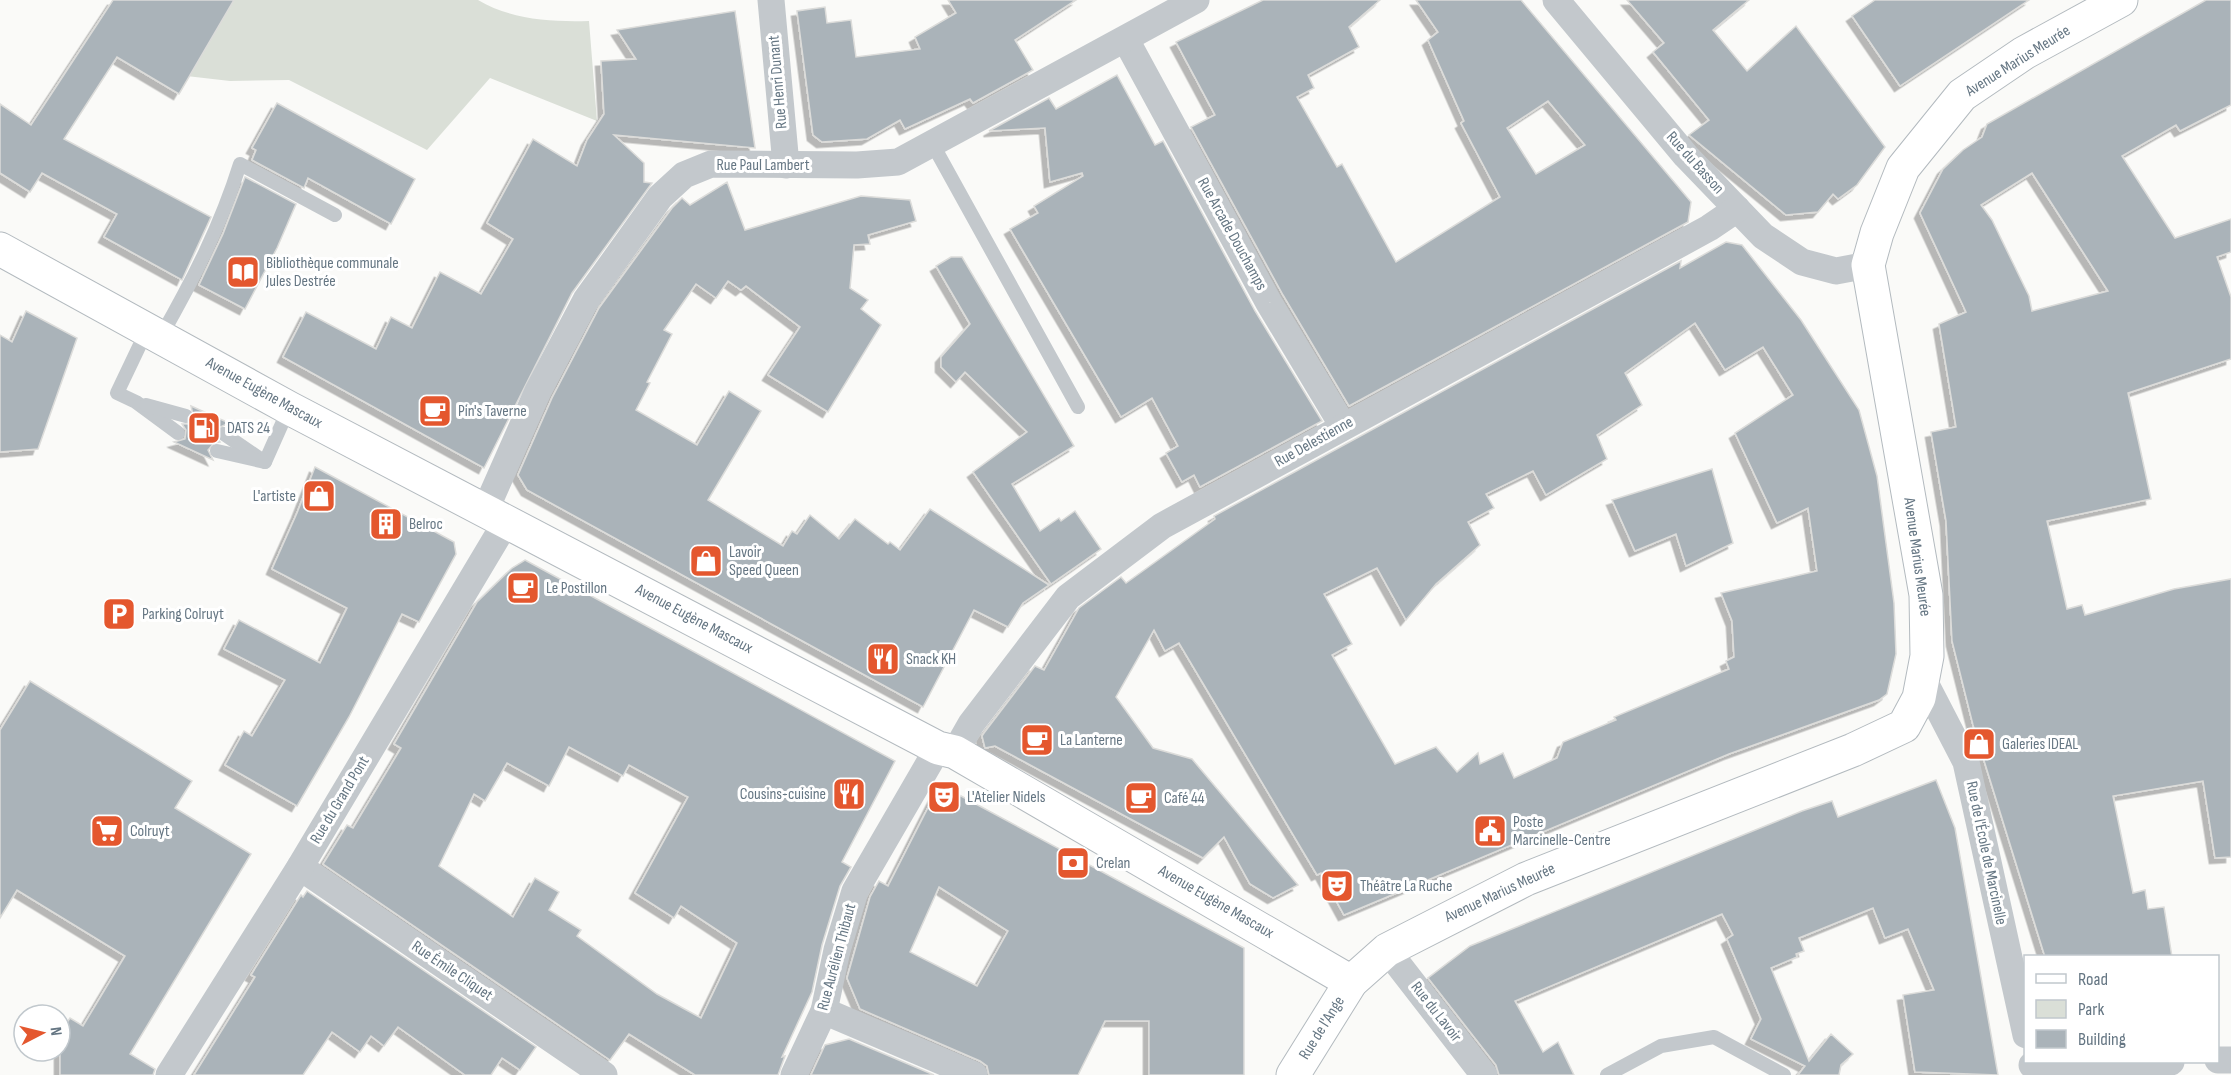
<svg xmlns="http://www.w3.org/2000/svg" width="2231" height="1075" font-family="'Sofia Sans Condensed',sans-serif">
<defs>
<filter id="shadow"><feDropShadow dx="-5.5" dy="5.5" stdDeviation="0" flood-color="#0004"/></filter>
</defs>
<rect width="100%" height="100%" fill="#fafaf8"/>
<path fill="#dadfd7" d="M197,0H478C512,20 551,22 589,21L597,121L490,78L427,150L289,80L230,81L169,74Z"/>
<g fill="#aab3b9" stroke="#dcdcda" stroke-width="1.5" fill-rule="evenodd" filter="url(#shadow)">
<polygon points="113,0 234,0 179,94 117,57 64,139 211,217 182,280 104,237 117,214 42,173 30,192 0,173 0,104 31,125"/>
<polygon points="948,0 1076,0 1015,40 1033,70 973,103 970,99 905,129 900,120 867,139 822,142 813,135 797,11 825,7 827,23 851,20 856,57 920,49 915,37 956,13"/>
<path d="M1263,0H1380L1349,27L1359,47L1308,75L1314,88L1297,97L1337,167L1342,164L1396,262L1500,197L1461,123L1464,121L1428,40L1438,32L1416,0H1521L1691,202L1688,222L1349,406L1283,295L1191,127L1215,115L1176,42ZM1548,101L1585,145L1536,174L1507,128Z"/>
<polygon points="1627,0 1749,0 1713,30 1747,71 1796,26 1885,147 1857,185 1838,199 1833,194 1818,212 1786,215 1689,135 1709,120 1653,52 1664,43"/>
<polygon points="1875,0 2029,0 1900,86 1852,16"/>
<path d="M2206,0H2231V105L2180,131L2176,125L2122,156L2175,238L2231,219V252L2217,257L2231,297V359L2128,393L2151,499L2047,521L2067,609L2082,605L2085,615L2174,589L2231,579V857L2215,858L2203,781L2113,796L2133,893L2145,890L2148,909L2164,907L2172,957H2045L1973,725L1952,641L1946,521L1931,432L1956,427L1939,324L1966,312L1920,213L1943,169L1963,150L1982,137L1987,124ZM2032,173L2108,291L2032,311L2029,296L1992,220L1981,205Z"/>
<polygon points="735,11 755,148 614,135 644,163 644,182 652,183 572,293 484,468 283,357 306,312 376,349 391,317 412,328 440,272 481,294 513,239 487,223 533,139 577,166 587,140 604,114 601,61 636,59 617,30"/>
<polygon points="1117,75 1155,145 1163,141 1255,311 1322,421 1200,487 1194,475 1182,482 1166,453 1178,446 1152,398 1121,417 1010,229 1038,213 1034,206 1083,176 1082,173 1050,182 1045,128 989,131 1049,98 1056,109"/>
<polygon points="277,103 415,179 391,224 308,178 304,188 252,160 256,150 252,148"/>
<polygon points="245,177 296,204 277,248 245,309 199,285 223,234"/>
<polygon points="727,182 745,230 861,196 910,200 916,221 868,235 870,244 854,245 850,288 868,300 861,309 881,325 828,412 768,375 800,327 746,286 741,290 728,281 716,298 696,284 664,330 672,334 647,382 650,383 636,410 697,445 729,391 761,411 708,500 783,546 792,531 797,534 810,515 839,539 855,519 888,544 890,542 900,550 930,509 1049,585 1023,603 1008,627 974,610 923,707 527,490 518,475 552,398 599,308 672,208 682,198 690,205"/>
<path d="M1726,242L1742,245L1801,320L1859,410L1877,476L1894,603L1896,654L1887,694L1879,700L1729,754L1344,915L1321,873L1317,875L1179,643L1165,651L1154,630L1116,697L1153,748L1192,759L1298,885L1273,898L1250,884L1224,837L1203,858L995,746L985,748L982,736L984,733L1035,666L1044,670L1079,608L1121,577L1126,583L1215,519L1214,516L1681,261L1680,268ZM1695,323L1725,370L1763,347L1793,395L1735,433L1777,523L1808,508L1817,571L1721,593L1732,621L1734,657L1726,661L1729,669L1614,717L1616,720L1563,742L1557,758L1514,778L1503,753L1480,764L1478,753L1457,772L1436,747L1395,764L1332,655L1352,644L1324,594L1377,568L1406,620L1436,584L1480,545L1468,522L1494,508L1486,494L1533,471L1546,495L1607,459L1597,435L1642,405L1625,373Z"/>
<polygon points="951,257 962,257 1074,446 1012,484 1040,531 1059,518 1061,521 1075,511 1101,549 1051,584 973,472 1027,432 965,372 956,382 941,367 941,357 970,324 936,266"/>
<polygon points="26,311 77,338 38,449 0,452 0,335 12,342"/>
<polygon points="191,406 229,423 216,429 216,437 220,442 214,443 208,450 213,460 174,442 185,439 186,430 182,424 189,424 194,419"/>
<polygon points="315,467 454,542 456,554 419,622 402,614 349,717 297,806 225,765 244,731 252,736 285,680 224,649 239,620 320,663 347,608 272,569 297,513"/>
<polygon points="1712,469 1733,543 1686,566 1676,534 1635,551 1612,500"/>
<path d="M525,560L895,761L842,862L851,867L840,886L822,945L812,992L782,1057L785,1056L778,1075H695L629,1034L610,1060L323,864L347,825L353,828L401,748L394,744L477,602L512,568ZM569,747L623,776L629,765L688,797L635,893L674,918L681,906L737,943L701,1018L657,994L577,936L581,930L549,910L559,892L535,878L513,917L439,866L474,794L485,801L507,763L549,786Z"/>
<polygon points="30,681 192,781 175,808 251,854 130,1054 155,1069 153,1075 60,1075 60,1033 70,1018 83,1026 125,956 17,890 0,918 0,730"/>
<polygon points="1936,780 1955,828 1998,1075 1915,1072 1903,995 1934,990 1908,929 1885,938 1873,908 1799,938 1804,951 1796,954 1797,957 1771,968 1809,1061 1831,1034 1853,1054 1841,1065 1839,1075 1798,1075 1805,1066 1751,1039 1761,1019 1727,939 1733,935 1722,914 1515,1001 1543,1052 1558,1042 1574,1075 1499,1075 1496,1065 1428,978 1470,946 1802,811 1832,801 1838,817"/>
<path d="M948,789L1244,948V1075H1149V1021H1105L1078,1075H989L987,1066L980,1061L860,1009L847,978L870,897L879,881L888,886L936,792ZM939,887L1008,931L977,986L910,952Z"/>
<polygon points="307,891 536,1047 520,1070 502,1058 491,1075 465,1075 398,1027 384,1046 371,1036 360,1052 332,1032 303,1075 194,1075 255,977 251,975 301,895 303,897"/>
<polygon points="849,1039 934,1075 811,1075 825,1045"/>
</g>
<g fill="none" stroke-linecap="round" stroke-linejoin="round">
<g stroke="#b3babf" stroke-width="35">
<g id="secondary">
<polyline points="0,249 289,408 938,748 955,752 1351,982"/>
<polyline points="1293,1075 1351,982 1387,950 1526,879 1853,750 1904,726 1919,698 1927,656 1926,595 1868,265 1877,233 1903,168 1962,95 2024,53 2121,0"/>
</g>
</g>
<g stroke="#c3c8cc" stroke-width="14">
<polyline points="932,143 1078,407"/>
<polyline points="147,330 117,393 136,402 178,433"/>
<path d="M161,336C193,280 221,225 240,164L335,215"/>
<polyline points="146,405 186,416"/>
<polyline points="224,434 259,458"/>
<polyline points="217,451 265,462"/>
<polyline points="265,462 289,408"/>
<polyline points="1607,1075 1661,1046 1714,1037 1784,1075"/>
</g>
<g stroke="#c3c8cc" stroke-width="27">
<polyline points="771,0 786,165"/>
<polyline points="1556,0 1686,156 1763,236 1802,262 1836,271 1868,265"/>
<polyline points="1126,40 1269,303 1343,426"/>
<polyline points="485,511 538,391 586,300 660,197 684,175 711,164 857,165 898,162 1196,0"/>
<polyline points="1923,679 1966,762 2026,1035"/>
<polyline points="955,752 971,724 1068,597 1162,526 1709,228 1737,209"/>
<polyline points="300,867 604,1075"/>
<polyline points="1387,950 1484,1075"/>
<polyline points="824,1011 974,1075"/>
<polyline points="2218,1060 2231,1060"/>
<polyline points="2032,1065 2171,1062"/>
<polyline points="169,1075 300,867 506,522"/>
<polyline points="794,1075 824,1011 837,950 855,891 938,748"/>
</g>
<use href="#secondary" stroke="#fff" stroke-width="33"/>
</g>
<defs>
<g id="library-square" transform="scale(1.725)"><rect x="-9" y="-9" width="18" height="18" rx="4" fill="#e4572e" stroke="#fff"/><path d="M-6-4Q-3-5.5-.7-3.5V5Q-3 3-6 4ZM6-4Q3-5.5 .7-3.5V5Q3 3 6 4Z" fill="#fff"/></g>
<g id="cafe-square" transform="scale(1.725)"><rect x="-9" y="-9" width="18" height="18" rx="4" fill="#e4572e" stroke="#fff"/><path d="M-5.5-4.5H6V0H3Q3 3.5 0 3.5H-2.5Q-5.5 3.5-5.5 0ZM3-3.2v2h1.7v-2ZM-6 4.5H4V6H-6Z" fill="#fff"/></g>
<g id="fuel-square" transform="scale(1.725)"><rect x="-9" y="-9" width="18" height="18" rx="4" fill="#e4572e" stroke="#fff"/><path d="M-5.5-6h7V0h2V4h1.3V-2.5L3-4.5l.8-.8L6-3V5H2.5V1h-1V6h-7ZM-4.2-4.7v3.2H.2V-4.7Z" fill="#fff"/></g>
<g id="shop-square" transform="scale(1.725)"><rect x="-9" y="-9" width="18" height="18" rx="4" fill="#e4572e" stroke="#fff"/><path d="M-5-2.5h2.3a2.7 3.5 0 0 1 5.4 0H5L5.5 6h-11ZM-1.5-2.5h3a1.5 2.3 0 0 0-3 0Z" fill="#fff"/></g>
<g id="building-square" transform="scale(1.725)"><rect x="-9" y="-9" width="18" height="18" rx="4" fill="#e4572e" stroke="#fff"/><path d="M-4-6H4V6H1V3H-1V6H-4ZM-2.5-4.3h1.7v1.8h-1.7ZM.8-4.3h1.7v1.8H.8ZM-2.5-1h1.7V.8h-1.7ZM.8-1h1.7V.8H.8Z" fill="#fff"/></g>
<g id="parking-square" transform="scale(1.725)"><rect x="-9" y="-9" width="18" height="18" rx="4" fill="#e4572e" stroke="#fff"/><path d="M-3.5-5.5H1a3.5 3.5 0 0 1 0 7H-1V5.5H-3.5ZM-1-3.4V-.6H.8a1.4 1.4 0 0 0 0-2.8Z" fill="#fff"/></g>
<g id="restaurant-square" transform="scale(1.725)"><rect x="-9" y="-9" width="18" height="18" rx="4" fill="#e4572e" stroke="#fff"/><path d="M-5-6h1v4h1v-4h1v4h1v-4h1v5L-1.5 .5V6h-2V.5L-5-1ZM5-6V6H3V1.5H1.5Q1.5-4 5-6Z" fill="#fff"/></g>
<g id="theatre-square" transform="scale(1.725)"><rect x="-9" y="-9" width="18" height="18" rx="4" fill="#e4572e" stroke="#fff"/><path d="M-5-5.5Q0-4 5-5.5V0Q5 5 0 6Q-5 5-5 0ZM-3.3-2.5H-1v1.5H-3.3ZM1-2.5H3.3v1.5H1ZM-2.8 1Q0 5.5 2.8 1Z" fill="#fff"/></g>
<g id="supermarket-square" transform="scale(1.725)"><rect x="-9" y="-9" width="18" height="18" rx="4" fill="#e4572e" stroke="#fff"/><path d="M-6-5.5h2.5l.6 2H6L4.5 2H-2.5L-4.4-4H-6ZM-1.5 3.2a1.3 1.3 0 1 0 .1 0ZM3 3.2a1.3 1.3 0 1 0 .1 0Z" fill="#fff"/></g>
<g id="civic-square" transform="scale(1.725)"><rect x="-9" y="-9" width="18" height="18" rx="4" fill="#e4572e" stroke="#fff"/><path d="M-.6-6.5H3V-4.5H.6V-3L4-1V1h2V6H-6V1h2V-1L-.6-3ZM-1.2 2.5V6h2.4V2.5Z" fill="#fff"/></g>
<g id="bank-square" transform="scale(1.725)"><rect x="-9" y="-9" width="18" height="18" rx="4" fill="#e4572e" stroke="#fff"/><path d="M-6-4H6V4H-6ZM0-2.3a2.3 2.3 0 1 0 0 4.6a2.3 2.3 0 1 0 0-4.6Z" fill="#fff"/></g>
</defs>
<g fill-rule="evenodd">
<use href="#library-square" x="243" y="272"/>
<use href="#cafe-square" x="435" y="411"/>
<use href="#fuel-square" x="204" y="428"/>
<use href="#shop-square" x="319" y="496"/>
<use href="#building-square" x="386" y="524"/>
<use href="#shop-square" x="706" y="561"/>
<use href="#cafe-square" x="523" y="588"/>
<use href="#parking-square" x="119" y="614"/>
<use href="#restaurant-square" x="883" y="659"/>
<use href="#cafe-square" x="1037" y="740"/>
<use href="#shop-square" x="1979" y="744"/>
<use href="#restaurant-square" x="849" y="794"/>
<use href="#theatre-square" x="944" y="797"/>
<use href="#cafe-square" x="1141" y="798"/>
<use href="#supermarket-square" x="107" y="831"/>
<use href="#civic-square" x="1490" y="831"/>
<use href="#bank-square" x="1073" y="863"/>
<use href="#theatre-square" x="1337" y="886"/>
</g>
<g text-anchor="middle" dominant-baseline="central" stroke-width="6" stroke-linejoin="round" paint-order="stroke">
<g font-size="16" fill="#657683" stroke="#fff">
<text transform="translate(2018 61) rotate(-32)">Avenue Marius Meurée</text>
<text transform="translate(778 82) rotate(-95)">Rue Henri Dunant</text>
<text transform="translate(1695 163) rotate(48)">Rue du Basson</text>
<text x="763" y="165">Rue Paul Lambert</text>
<text transform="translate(1232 234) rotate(61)">Rue Arcade Douchamps</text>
<text transform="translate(264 393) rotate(29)">Avenue Eugène Mascaux</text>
<text transform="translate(1314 442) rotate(-29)">Rue Delestienne</text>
<text transform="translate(1917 557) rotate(82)">Avenue Marius Meurée</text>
<text transform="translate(694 619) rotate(28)">Avenue Eugène Mascaux</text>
<text transform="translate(340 800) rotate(-59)">Rue du Grand Pont</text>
<text transform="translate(1986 853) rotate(78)">Rue de l'École de Marcinelle</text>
<text transform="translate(1500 893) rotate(-25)">Avenue Marius Meurée</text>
<text transform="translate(1216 902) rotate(30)">Avenue Eugène Mascaux</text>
<text transform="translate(837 957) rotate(-75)">Rue Aurélien Thibaut</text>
<text transform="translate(452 971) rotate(34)">Rue Émile Cliquet</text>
<text transform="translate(1436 1012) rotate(52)">Rue du Lavoir</text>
<text transform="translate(1322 1028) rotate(-58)">Rue de l'Ange</text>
</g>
<g font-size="16" fill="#657683" stroke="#fff" text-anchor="start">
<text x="266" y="263">Bibliothèque communale<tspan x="266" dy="18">Jules Destrée</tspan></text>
<text x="458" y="411">Pin's Taverne</text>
<text x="227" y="428">DATS 24</text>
<text x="296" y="496" text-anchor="end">L'artiste</text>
<text x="409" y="524">Belroc</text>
<text x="729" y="552">Lavoir<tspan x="729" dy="18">Speed Queen</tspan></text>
<text x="546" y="588">Le Postillon</text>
<text x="142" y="614">Parking Colruyt</text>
<text x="906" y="659">Snack KH</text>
<text x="1060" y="740">La Lanterne</text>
<text x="2002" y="744">Galeries IDEAL</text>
<text x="826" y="794" text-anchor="end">Cousins-cuisine</text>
<text x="967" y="797">L'Atelier Nidels</text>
<text x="1164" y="798">Café 44</text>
<text x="1513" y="822">Poste<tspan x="1513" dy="18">Marcinelle-Centre</tspan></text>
<text x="130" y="831">Colruyt</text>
<text x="1096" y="863">Crelan</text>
<text x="1360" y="886">Théâtre La Ruche</text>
</g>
</g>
<rect x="2024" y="955" width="195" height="108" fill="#ffffff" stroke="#c1c8cd" stroke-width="1.5"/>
<rect x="2036" y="974" width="30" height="9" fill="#ffffff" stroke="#c1c8cd" stroke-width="1.5"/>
<text x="2078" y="985" font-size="18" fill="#657683">Road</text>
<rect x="2036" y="1000" width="30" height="18" fill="#dadfd7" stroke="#c1c8cd" stroke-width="1.5"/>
<text x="2078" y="1015" font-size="18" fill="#657683">Park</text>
<rect x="2036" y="1030" width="30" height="18" fill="#aab3b9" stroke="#c1c8cd" stroke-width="1.5"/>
<text x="2078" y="1045" font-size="18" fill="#657683">Building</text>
<g transform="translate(42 1033) rotate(83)"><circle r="28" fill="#ffffff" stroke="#c1c8cd" stroke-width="1.5"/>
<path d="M0-4.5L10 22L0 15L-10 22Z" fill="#e4572e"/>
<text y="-9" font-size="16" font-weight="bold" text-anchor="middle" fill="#657683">N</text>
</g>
</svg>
